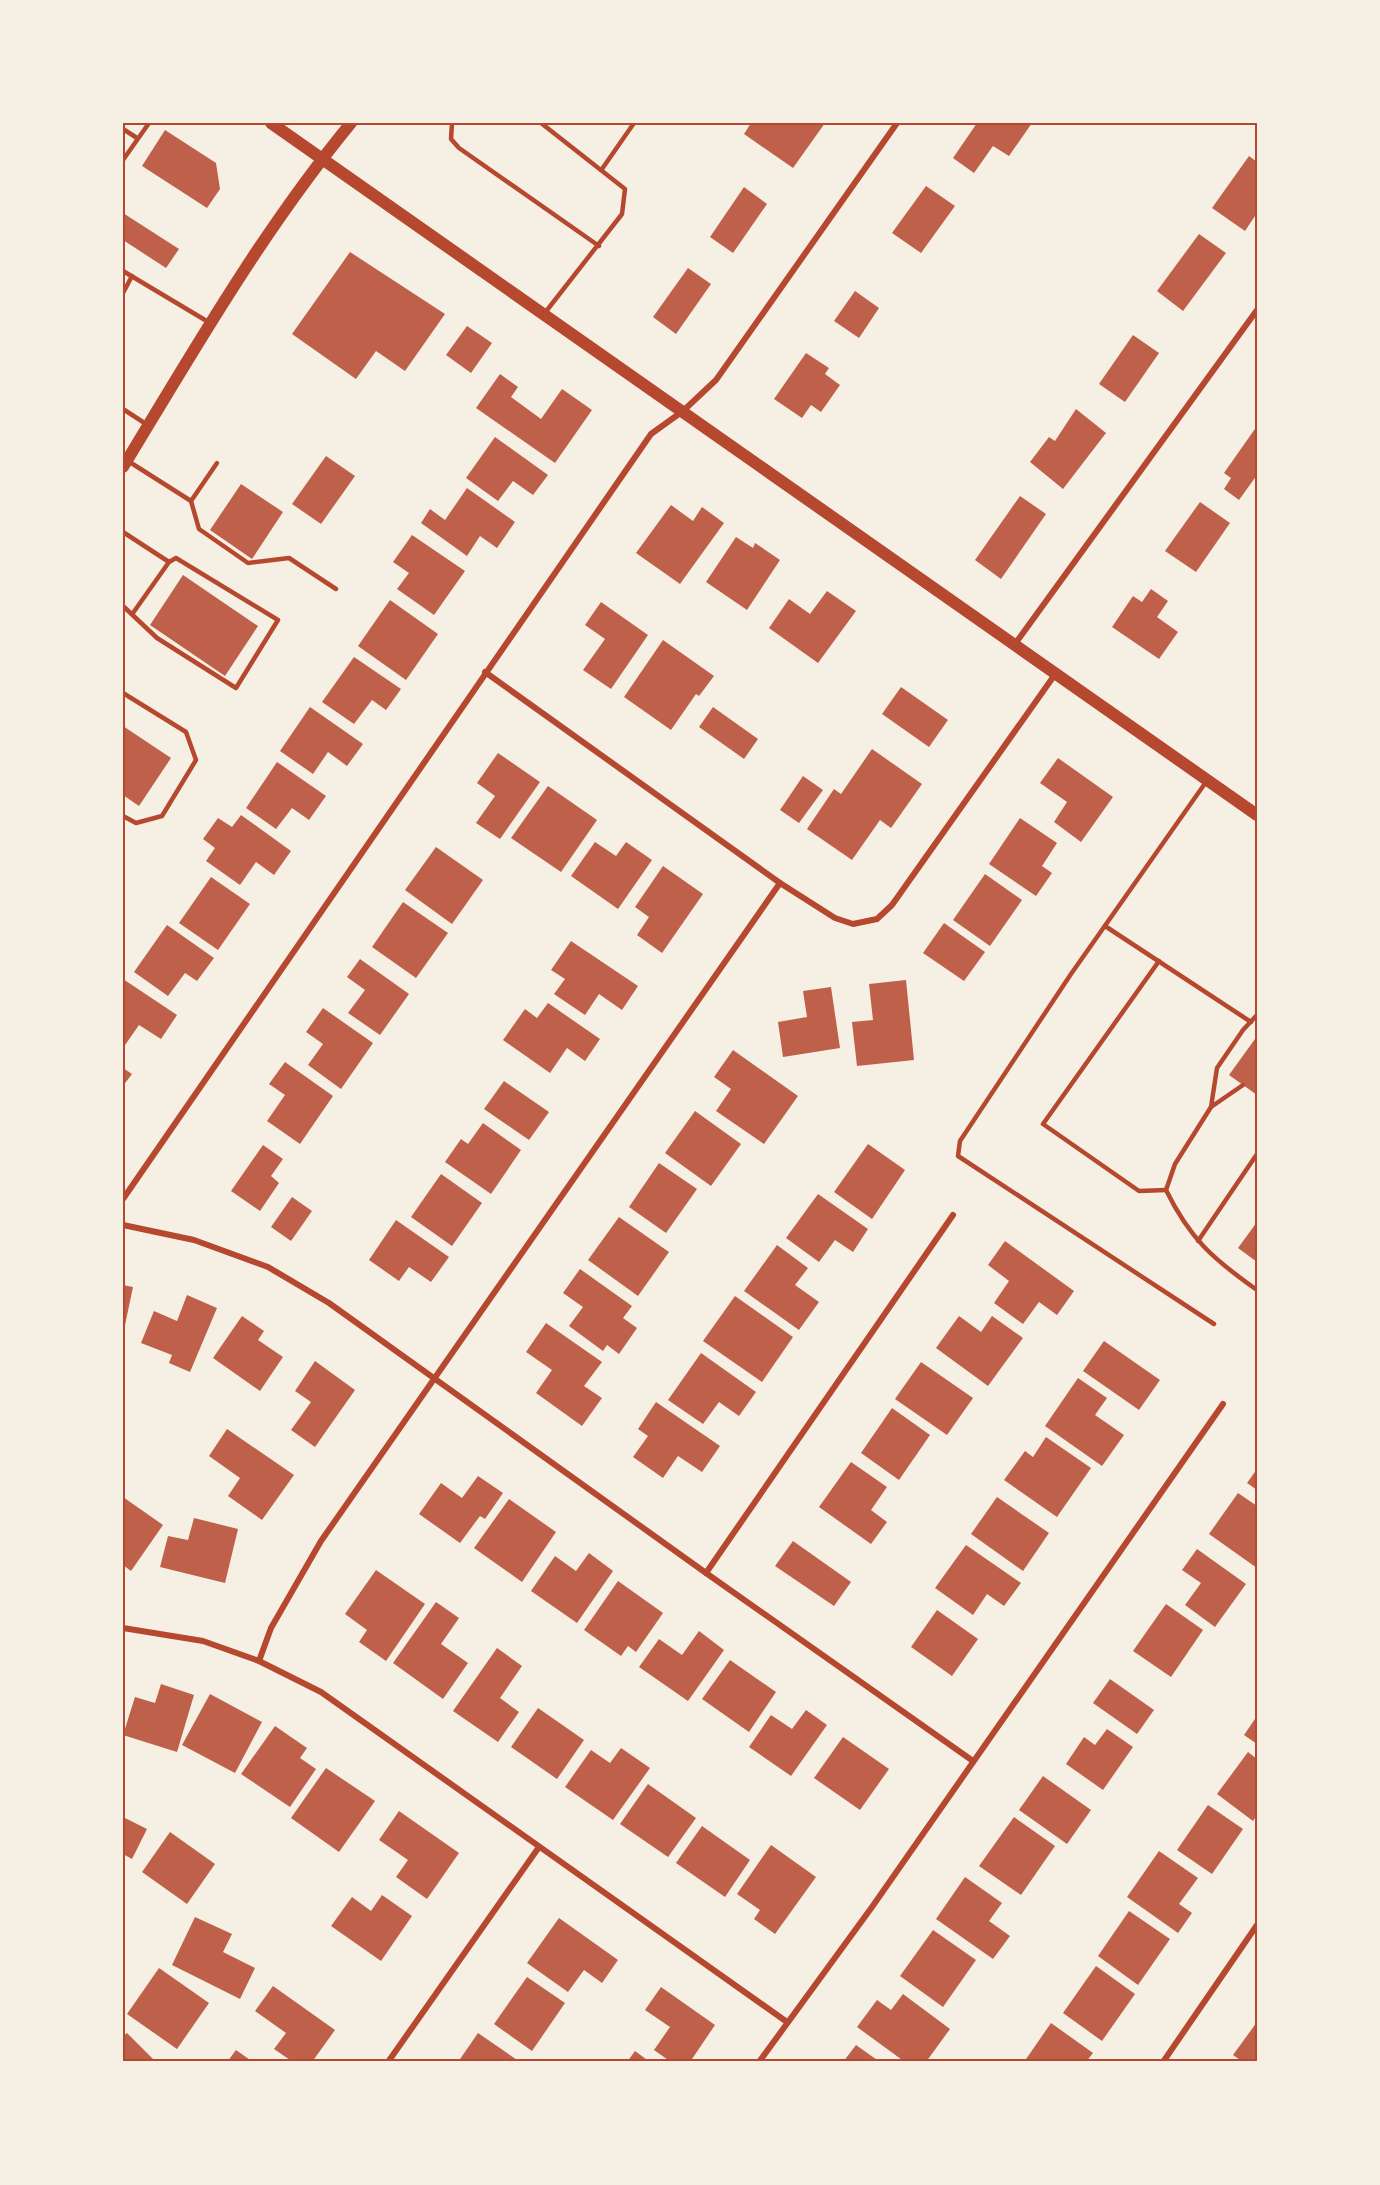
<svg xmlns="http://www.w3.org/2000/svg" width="1380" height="2185" font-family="Poppins,sans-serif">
<rect width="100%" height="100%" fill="#f6efe4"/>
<g fill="#bf614a">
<polygon points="751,123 825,123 793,168 744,134"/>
<polygon points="977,123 1032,123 1009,156 993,146 974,173 953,158"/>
<polygon points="165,130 216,163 220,189 207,208 142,166"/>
<polygon points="1249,156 1257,162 1257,213 1245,231 1212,208"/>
<polygon points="926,186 955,206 921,253 892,233"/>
<polygon points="744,187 767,204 733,253 710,237"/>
<polygon points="123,213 179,249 166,268 123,240"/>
<polygon points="1199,234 1226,253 1183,311 1157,291"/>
<polygon points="350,252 445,314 405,371 376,351 356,379 292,334"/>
<polygon points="688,268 711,284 676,334 653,317"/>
<polygon points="855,291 879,308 859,338 834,321"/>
<polygon points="467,326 492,343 471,373 446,355"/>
<polygon points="1133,335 1159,353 1125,402 1099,384"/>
<polygon points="806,353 829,368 825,374 840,385 821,412 811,405 802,418 774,399"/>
<polygon points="500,374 518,387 511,397 541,419 562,389 592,410 555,463 476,408"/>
<polygon points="1076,409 1106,433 1063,489 1030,462 1049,437 1055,441"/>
<polygon points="1257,426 1257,475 1239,500 1224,489 1231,478 1224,473"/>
<polygon points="495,437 548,475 533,495 513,481 498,501 466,478"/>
<polygon points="326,456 355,476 321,524 292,504"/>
<polygon points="241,484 283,512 252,559 210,530"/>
<polygon points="467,488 515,522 497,548 480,536 467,556 421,523 430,509 445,520"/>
<polygon points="1020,496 1046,514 1001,579 975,560"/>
<polygon points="1200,502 1230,523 1196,572 1165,551"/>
<polygon points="671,505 693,521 702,507 724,523 680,584 636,553"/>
<polygon points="412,535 465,571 434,615 397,589 409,573 393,562"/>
<polygon points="736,537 753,548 755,543 780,560 747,610 706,582"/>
<polygon points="183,575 258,626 225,676 150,625"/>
<polygon points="1151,589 1168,601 1157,617 1178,632 1159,659 1112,627 1133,596 1142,602"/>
<polygon points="827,591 856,611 818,663 769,628 789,599 810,614"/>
<polygon points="390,600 438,634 406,680 358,646"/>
<polygon points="601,602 648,635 611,689 583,670 605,639 585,625"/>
<polygon points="663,640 714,676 699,696 696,694 671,730 624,697"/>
<polygon points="354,657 401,689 386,710 372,700 354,724 322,702"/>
<polygon points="901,687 948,720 929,747 882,714"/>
<polygon points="310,707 363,744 347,766 328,752 313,774 280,751"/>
<polygon points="713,707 758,739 744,759 699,727"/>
<polygon points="123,726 171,758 139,806 123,795"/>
<polygon points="872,749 922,784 891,828 880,820 852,860 807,829 834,789 841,794"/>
<polygon points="498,753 540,782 500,839 476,823 495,796 477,783"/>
<polygon points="1058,758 1113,797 1081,842 1054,822 1067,802 1040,783"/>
<polygon points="277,762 326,796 309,820 292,808 276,829 246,808"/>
<polygon points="803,776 823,790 799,823 780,810"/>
<polygon points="548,786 597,820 561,872 511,838"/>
<polygon points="241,815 291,851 274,875 256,862 240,885 206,861 215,848 203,839 218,818 232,827"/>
<polygon points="1020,818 1057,843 1042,866 1052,873 1036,896 989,864"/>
<polygon points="595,842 616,856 626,842 652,860 618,909 571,876"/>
<polygon points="436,847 483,880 452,924 405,890"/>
<polygon points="663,866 703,894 662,953 637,935 649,917 635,907"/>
<polygon points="985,874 1022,900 990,946 953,920"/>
<polygon points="211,877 250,904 218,950 179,923"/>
<polygon points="403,902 448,933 416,978 372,947"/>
<polygon points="944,923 985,952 964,981 923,953"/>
<polygon points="167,925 214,958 197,981 185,973 168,996 134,972"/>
<polygon points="571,941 638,986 622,1010 599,994 585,1015 554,994 565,979 551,970"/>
<polygon points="360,959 409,994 380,1035 348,1013 365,990 347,977"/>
<polygon points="123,979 177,1015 161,1039 139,1025 123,1048"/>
<polygon points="906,980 914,1060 857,1066 852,1022 873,1020 869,984"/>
<polygon points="831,987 840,1048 783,1057 778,1022 807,1017 803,991"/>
<polygon points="548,1003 600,1039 585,1061 567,1048 550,1073 503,1040 525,1009 537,1018"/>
<polygon points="323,1008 373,1043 341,1089 308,1065 323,1044 306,1032"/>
<polygon points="1255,1039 1257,1041 1257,1095 1229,1075"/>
<polygon points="733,1050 798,1096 764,1144 716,1111 731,1089 714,1077"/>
<polygon points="285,1062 333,1096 300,1144 267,1121 285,1095 269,1084"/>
<polygon points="123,1068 132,1074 123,1086"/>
<polygon points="504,1081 549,1112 529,1140 484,1109"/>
<polygon points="695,1111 741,1144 711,1186 665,1153"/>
<polygon points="483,1123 521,1150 491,1194 445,1162 461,1139 468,1144"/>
<polygon points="868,1144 905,1170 872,1219 834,1192"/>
<polygon points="263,1145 283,1159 271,1176 279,1183 260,1211 231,1191"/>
<polygon points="659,1163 697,1189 666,1233 629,1207"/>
<polygon points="441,1174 482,1203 452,1246 411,1217"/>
<polygon points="818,1194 868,1229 853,1252 835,1240 819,1262 786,1238"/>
<polygon points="292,1197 312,1211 291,1241 271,1227"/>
<polygon points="619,1217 669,1252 638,1296 588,1260"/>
<polygon points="396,1220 449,1257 431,1282 409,1267 399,1281 369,1260"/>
<polygon points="1257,1222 1257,1262 1238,1248"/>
<polygon points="1005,1241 1074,1291 1057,1315 1039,1302 1023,1324 994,1303 1009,1281 988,1265"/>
<polygon points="777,1245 808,1268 795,1285 819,1302 799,1330 744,1291"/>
<polygon points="580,1269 632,1306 623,1318 637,1328 619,1354 607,1345 603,1351 569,1326 583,1307 563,1293"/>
<polygon points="123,1285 133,1287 124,1330 123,1329"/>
<polygon points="187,1295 217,1308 190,1372 169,1363 172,1355 141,1343 154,1311 177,1321"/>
<polygon points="735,1296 793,1337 762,1382 703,1341"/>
<polygon points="242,1316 264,1331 258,1340 283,1357 260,1391 213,1358"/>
<polygon points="959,1316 981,1332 992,1316 1023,1338 988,1386 936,1348"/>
<polygon points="546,1323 602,1362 584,1386 602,1398 582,1426 536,1393 552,1370 526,1352"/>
<polygon points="1104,1341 1160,1380 1139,1410 1083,1371"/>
<polygon points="701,1353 756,1392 739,1416 719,1402 703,1424 668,1400"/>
<polygon points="315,1361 355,1390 315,1447 291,1430 311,1402 295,1391"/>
<polygon points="921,1362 973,1398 947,1435 895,1399"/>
<polygon points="1078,1378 1107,1398 1095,1415 1124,1435 1102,1466 1045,1426"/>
<polygon points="656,1402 720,1446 702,1472 678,1456 663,1478 633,1457 648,1436 638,1429"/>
<polygon points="892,1408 930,1435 899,1480 861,1453"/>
<polygon points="227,1429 294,1475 262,1520 228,1496 240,1478 209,1456"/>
<polygon points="1046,1437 1091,1468 1057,1517 1004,1480 1025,1451 1033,1457"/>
<polygon points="851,1462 887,1487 871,1510 887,1522 871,1544 819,1507"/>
<polygon points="1257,1469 1257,1490 1247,1483"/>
<polygon points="478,1476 503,1493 485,1519 480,1516 460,1543 419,1514 441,1483 462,1498"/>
<polygon points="1238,1493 1257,1506 1257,1568 1209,1534"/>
<polygon points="123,1497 163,1525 131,1571 123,1565"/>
<polygon points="997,1497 1049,1533 1023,1571 971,1534"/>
<polygon points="509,1499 556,1532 522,1582 474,1548"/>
<polygon points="194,1518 238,1529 225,1583 160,1567 168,1536 188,1540"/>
<polygon points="793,1541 851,1582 834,1606 775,1566"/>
<polygon points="966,1545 1021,1583 1004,1606 987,1594 973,1615 935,1588"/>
<polygon points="1197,1549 1246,1584 1215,1627 1185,1605 1201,1583 1182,1570"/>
<polygon points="589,1553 613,1571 577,1623 531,1591 555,1556 576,1571"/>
<polygon points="376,1570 425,1604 386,1661 359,1642 367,1630 345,1614"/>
<polygon points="618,1581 663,1613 636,1652 628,1646 621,1656 584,1630"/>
<polygon points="436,1602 459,1618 441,1644 468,1663 443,1699 393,1663"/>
<polygon points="1166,1604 1203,1630 1171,1677 1133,1651"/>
<polygon points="937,1610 978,1639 952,1676 911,1647"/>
<polygon points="699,1631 724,1650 688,1701 639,1667 659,1639 682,1655"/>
<polygon points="497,1648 522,1666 500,1698 519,1712 498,1742 453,1711"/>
<polygon points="730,1660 776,1692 749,1732 702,1699"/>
<polygon points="1110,1679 1154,1710 1137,1734 1093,1703"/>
<polygon points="161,1684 194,1695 177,1752 123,1735 135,1697 155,1703"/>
<polygon points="210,1694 262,1722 235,1773 182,1745"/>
<polygon points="538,1708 584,1740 557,1779 511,1747"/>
<polygon points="806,1710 827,1725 791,1776 749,1747 771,1715 792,1729"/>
<polygon points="1257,1716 1257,1744 1244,1735"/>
<polygon points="275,1726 307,1748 300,1758 316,1769 290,1807 241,1774"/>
<polygon points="1107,1729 1133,1747 1103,1790 1066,1764 1084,1737 1095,1745"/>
<polygon points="843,1737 889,1769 860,1810 814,1778"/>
<polygon points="621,1748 650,1768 613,1820 565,1787 591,1750 610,1763"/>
<polygon points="1248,1752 1257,1759 1257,1815 1253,1821 1217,1794"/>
<polygon points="326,1768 375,1801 339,1852 291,1818"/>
<polygon points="1043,1776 1091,1810 1067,1844 1019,1810"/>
<polygon points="648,1784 696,1818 668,1857 620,1824"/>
<polygon points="1208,1805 1243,1829 1212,1874 1177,1850"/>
<polygon points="399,1811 459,1853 427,1899 396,1877 408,1860 379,1840"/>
<polygon points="123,1817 147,1829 132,1859 123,1854"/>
<polygon points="1014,1817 1055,1846 1021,1895 979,1866"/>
<polygon points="702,1826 750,1860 725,1897 676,1863"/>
<polygon points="170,1832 215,1864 187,1904 142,1872"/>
<polygon points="771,1845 816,1877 775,1934 754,1919 760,1910 737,1894"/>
<polygon points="1159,1851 1198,1878 1179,1904 1192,1913 1178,1933 1127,1897"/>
<polygon points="965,1877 1002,1903 989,1921 1010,1936 993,1959 936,1919"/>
<polygon points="382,1895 412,1916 381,1961 331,1926 352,1897 371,1911"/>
<polygon points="1129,1911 1170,1939 1138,1985 1098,1956"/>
<polygon points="195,1917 232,1934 223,1952 255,1968 240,1999 172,1965"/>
<polygon points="559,1918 618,1960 602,1983 584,1970 568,1992 527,1963"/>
<polygon points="933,1930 976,1960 943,2007 900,1976"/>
<polygon points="1096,1966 1135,1994 1102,2041 1063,2013"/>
<polygon points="159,1968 209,2003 177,2049 127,2014"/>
<polygon points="527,1977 565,2003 532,2051 494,2024"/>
<polygon points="273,1986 335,2030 312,2062 293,2062 274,2049 286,2033 255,2011"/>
<polygon points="661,1987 715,2025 690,2062 671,2062 654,2050 670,2027 645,2010"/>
<polygon points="903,1994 950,2029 926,2062 905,2062 857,2027 877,2000 891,2010"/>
<polygon points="1257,2022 1257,2062 1243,2062 1233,2055"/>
<polygon points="1051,2023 1093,2053 1086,2062 1024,2062"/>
<polygon points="127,2033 156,2062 123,2062 123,2036"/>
<polygon points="478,2033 520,2062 458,2062"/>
<polygon points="856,2045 880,2062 843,2062"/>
<polygon points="236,2050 253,2062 227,2062"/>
<polygon points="635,2051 650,2062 627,2062"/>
</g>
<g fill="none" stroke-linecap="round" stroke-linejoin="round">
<g stroke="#b5482f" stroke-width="4.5">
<polyline points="452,123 451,139 459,148 599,246"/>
<polyline points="541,123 625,189 622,214 544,314"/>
<polyline points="123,129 137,138"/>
<polyline points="123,160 149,123"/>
<polyline points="602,169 634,123"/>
<polyline points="123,271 210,323"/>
<polyline points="123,293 132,276"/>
<polyline points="123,409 146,424"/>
<polyline points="128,461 191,501 217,463"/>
<polyline points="191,501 199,529 248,563 289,558 336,589"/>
<polyline points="123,532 169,562"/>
<polyline points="123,606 157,638 236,688 278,620 176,558 169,562 133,613"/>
<polyline points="123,693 186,732 196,760 162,816 136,823 123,816"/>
<polyline points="1206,782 1071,974 960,1141 958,1156 1214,1324"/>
<polyline points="1105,926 1251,1022"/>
<polyline points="1159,961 1043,1124 1139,1191 1166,1190"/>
<path d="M1257,1015L1243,1030L1217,1068L1211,1107L1175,1164L1166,1190C1190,1239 1213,1259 1257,1290"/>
<polyline points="1211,1107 1243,1085"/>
<polyline points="1198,1241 1257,1154"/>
</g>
<g stroke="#b5482f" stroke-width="6">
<polyline points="1015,644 1257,310"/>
<polyline points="485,672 780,883 835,918 853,924 877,919 892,905 1056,673"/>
<polyline points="123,1199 651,434 683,411 716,380 897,123"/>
<polyline points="123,1225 194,1240 268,1267 329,1303 706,1573 973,1761"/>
<polyline points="706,1573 953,1215"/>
<polyline points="123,1628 203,1641 259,1661 321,1692 787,2022"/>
<polyline points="259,1661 271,1628 321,1541 780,883"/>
<polyline points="388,2062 539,1847"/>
<polyline points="759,2062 872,1907 1223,1404"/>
<polyline points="1163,2062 1257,1925"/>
</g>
<g stroke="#b5482f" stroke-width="12">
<polyline points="271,123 1257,815"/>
<path d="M123,467C194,350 263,230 351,123"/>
</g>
</g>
<rect width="1380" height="2185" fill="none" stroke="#f6efe4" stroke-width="249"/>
<rect x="124" y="124" width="1132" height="1936" fill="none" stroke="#b5482f" stroke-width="2"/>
</svg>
